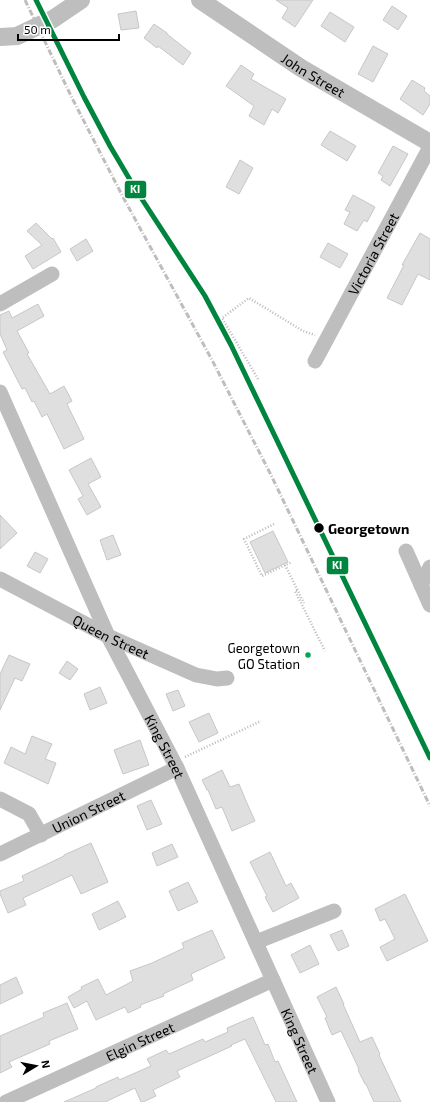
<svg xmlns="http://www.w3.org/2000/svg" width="430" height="1102" font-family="'Exo 2',sans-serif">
<rect width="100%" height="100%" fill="#fff"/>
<g fill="#dfdfdf" stroke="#c7c7c7">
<polygon points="276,0 313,0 295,27 282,18 288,8"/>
<polygon points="392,6 407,16 398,30 383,20"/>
<polygon points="136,11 139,28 121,30 118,14"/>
<polygon points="330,12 354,27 345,42 321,26"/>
<polygon points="154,24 167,33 167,34 191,53 183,65 158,46 157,48 144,38"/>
<polygon points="373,46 388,54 373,82 358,74"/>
<polygon points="241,65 254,74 251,79 286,99 278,113 272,109 264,125 249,116 254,106 226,86"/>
<polygon points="412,80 425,88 424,91 430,96 430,104 423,115 400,99"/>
<polygon points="330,131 356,146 347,161 321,145"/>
<polygon points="393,146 408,154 390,186 381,180 383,176 378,173"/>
<polygon points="240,160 253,168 239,194 226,187"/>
<polygon points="353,195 375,207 367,222 364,220 357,231 344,224 350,212 345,210"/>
<polygon points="36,223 52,239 53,238 61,252 33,269 25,256 42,245 27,231"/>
<polygon points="420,233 430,239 430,280 418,274 402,305 387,298 404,265 402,265"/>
<polygon points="86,239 93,251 77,261 70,249"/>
<polygon points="328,243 348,254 340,268 320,257"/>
<polygon points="38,304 44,316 17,331 29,353 27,354 50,394 64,386 72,401 67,404 84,439 64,449 47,414 42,417 34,401 32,402 25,388 22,389 3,352 7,350 0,334 0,315 9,311 12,318"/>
<polygon points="91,458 101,477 88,484 101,507 87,515 78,499 83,496 69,470"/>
<polygon points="0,515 17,533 0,549"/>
<polygon points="273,531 288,562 265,573 250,542"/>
<polygon points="113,535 121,555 107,560 100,540"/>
<polygon points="35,552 48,559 40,573 27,566"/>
<polygon points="9,655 30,664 22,681 15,678 0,710 0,674"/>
<polygon points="67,661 78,669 70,680 59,673"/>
<polygon points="100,687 107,703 90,710 84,694"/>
<polygon points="178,690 185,706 173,711 166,694"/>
<polygon points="209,713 218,733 199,742 189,722"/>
<polygon points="32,736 52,744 45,759 56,763 48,784 4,763 11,747 25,754"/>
<polygon points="140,740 149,765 123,774 114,750"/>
<polygon points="222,770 230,787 239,784 246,801 255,821 232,831 222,807 216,809 208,790 207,790 202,780"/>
<polygon points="151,800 162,824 147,830 137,806"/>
<polygon points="91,843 108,882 81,894 72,875 23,898 26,905 8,913 0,894 0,891 24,881 22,876 64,856 64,855"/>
<polygon points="172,844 178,857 157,866 152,853"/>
<polygon points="270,852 286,886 291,883 299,898 273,912 265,897 267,896 250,862"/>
<polygon points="188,882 198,902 178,911 169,891"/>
<polygon points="405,894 428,941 387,961 380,947 395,939 385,919 380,921 375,909"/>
<polygon points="118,901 126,917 99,930 92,914"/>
<polygon points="212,930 225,958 191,974 193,980 163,994 164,996 140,1005 141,1007 128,1013 125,1007 96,1020 87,1001 74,1008 68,997 82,989 81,987 98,979 106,995 133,981 130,971 152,963 184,948 182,943"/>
<polygon points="342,930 349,946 338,951 330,935"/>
<polygon points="310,945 319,964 300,973 291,955"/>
<polygon points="16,977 23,993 0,1004 0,985"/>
<polygon points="336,987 344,1004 343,1004 360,1042 372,1037 380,1054 379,1055 401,1102 374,1102 366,1084 365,1084 358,1070 359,1069 341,1031 332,1035 325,1018 327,1017 317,997"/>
<polygon points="67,1003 78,1029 49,1041 50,1044 9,1062 12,1067 0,1073 0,1036 44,1017 43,1013"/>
<polygon points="253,1017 265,1045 268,1044 275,1062 278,1061 297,1102 276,1102 245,1039 231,1045 232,1046 177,1071 180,1077 153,1090 156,1096 143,1102 141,1102 135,1088 105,1102 64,1102 96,1088 96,1087 118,1077 119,1080 151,1066 147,1059 166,1050 169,1054 203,1039 205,1042 228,1032 227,1028"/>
</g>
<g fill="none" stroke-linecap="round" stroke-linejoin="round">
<g stroke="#b9b9b9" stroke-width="2.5" stroke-dasharray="1 2" stroke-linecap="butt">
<polyline points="258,379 222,318 249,298 303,331 315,335"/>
<polyline points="274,524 244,539 262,576 292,562"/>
<polyline points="285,565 304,603"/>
<polyline points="297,590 295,591 325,651"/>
<polyline points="185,757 261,721"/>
</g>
<g stroke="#bebebe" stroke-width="15">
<polyline points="0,304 52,274"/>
<path id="s1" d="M315,361L430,147"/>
<path id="s2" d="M0,392L108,636L177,768L328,1102"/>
<polyline points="406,551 430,605"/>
<path id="s3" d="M0,579L108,636L196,675L217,679L227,678"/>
<polyline points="421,585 430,567"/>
<polyline points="0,799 29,814 41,835"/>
<path id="s4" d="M0,854L177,768"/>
<polyline points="256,942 334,911"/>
<path id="s5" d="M6,1102L273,980"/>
</g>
<g stroke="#bebebe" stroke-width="18">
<path id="s6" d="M200,0L301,68L430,143"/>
<polyline points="0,37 17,36 53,19 81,0"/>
</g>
<polyline stroke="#bebebe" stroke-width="3" stroke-dasharray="6 2 1 2" stroke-linecap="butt" points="25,0 72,98 123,197 212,360 271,475 430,806"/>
<g stroke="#fff" stroke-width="8">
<polyline id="rail-1" points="36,0 84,97 110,146 136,190 205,296 231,345 430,758"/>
</g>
<use href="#rail-1" stroke="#00853f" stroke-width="5"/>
</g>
<circle fill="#000" stroke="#fff" stroke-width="1.5" cx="319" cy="528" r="5.5"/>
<circle fill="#00a651" stroke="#fff" stroke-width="1.5" cx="308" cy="655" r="3.5"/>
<g text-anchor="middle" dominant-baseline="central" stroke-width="3" stroke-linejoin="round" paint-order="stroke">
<g font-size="13" fill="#000" stroke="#fff" text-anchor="end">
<text x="300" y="648">Georgetown<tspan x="300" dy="16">GO Station</tspan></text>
</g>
<g font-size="14" fill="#000" stroke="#fff">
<text stroke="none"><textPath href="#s6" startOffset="136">John Street</textPath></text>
<text stroke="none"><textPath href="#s1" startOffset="122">Victoria Street</textPath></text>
<text stroke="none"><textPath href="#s3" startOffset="125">Queen Street</textPath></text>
<text stroke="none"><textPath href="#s2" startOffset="391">King Street</textPath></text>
<text stroke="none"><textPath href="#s4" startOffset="98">Union Street</textPath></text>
<text stroke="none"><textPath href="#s5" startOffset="147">Elgin Street</textPath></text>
<text stroke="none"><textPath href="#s2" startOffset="715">King Street</textPath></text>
</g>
<g font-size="14" font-weight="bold" fill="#000" stroke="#fff" text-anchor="start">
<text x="328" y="528">Georgetown</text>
</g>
</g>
<g stroke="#fff" stroke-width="1.5">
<rect x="124" y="180" width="23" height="19" rx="4" fill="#00853f"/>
<rect x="326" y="556" width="23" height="19" rx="4" fill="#00853f"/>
</g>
<g font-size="11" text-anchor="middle" font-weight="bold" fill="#fff">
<text x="135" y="193">KI</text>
<text x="337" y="569">KI</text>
</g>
<g transform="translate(36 1066) rotate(80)" stroke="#ffffff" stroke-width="3" paint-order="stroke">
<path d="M0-3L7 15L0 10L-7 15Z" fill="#000000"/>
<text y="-6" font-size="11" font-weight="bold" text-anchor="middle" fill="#000000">N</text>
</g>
<path d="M18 34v6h101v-6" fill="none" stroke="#000000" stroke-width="2"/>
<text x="24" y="34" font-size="12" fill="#000000" stroke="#ffffff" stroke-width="3" paint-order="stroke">50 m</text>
</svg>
